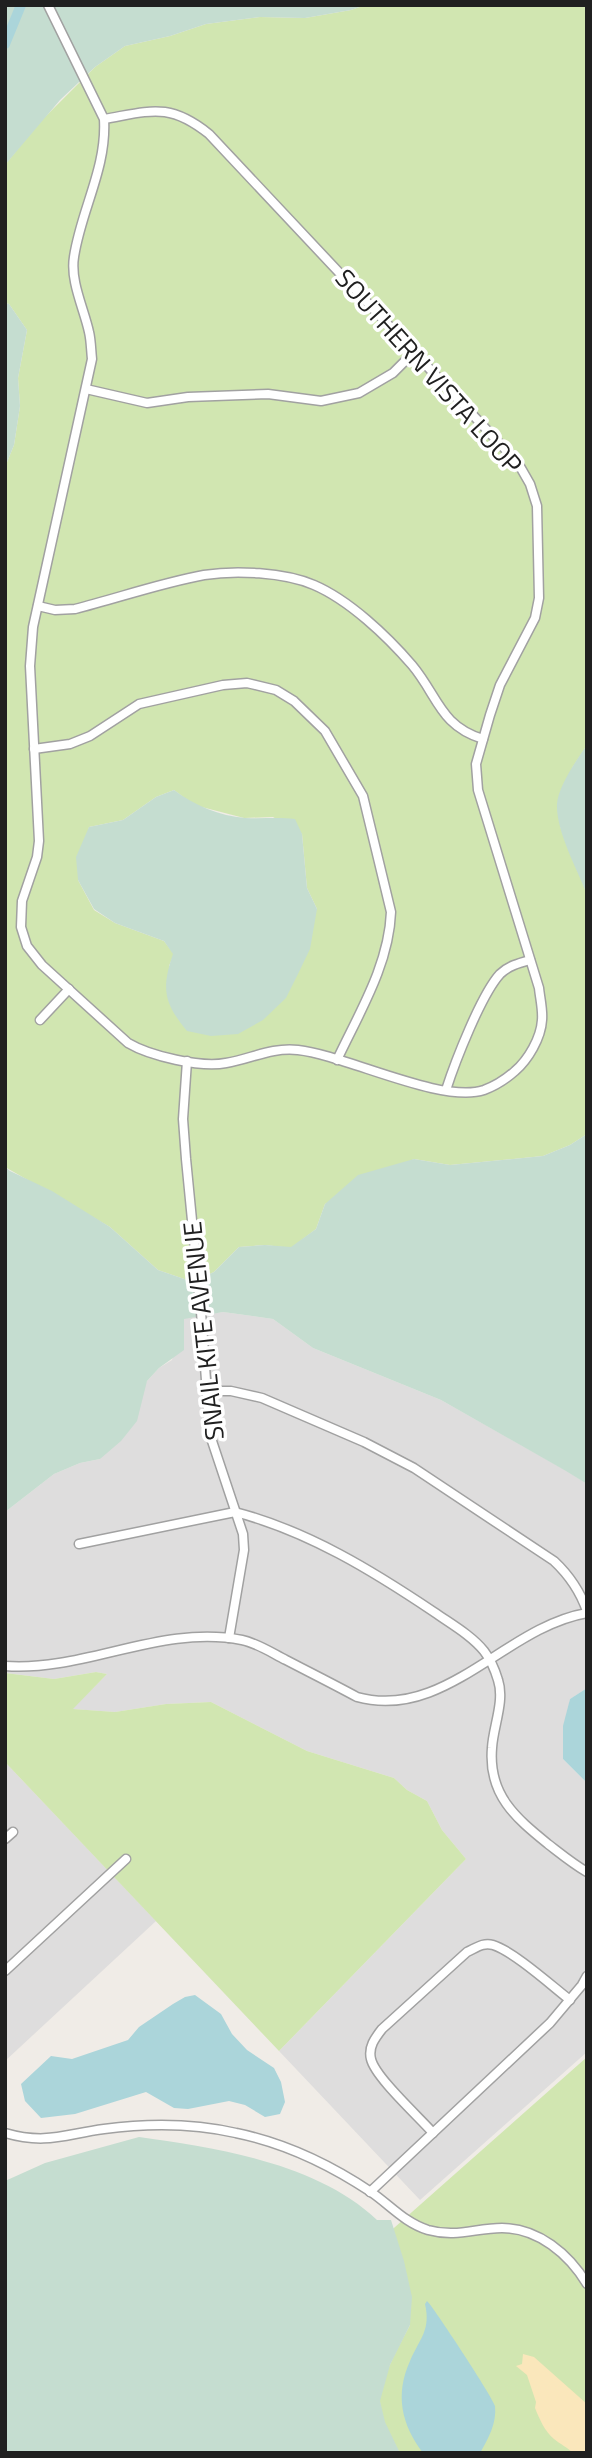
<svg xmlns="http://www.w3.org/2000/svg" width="592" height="2458" font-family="'Titillium Web',sans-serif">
<rect width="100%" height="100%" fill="#f0ece7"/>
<g fill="#dedddd">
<polygon points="223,1312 273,1319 313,1348 441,1400 567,1471 587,1484 587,1688 570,1699 563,1759 587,1783 587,2052 420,2200 279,2051 466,1859 442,1830 427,1801 407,1790 394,1778 307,1751 211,1702 166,1704 115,1712 72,1709 107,1674 96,1672 54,1679 5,1673 5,1512 54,1474 80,1463 100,1459 147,1381 159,1368 172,1360 184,1318"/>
<polygon points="5,1762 156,1921 5,2061"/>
</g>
<g fill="#d1e6b1" fill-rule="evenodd">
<path d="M365,5H587V745L572,768L560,826L587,894V1134L570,1145L543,1156L450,1165L414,1159L325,1204L316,1229L291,1248L265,1245L239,1247L214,1272L193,1282L158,1270L110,1227L5,1167V467L14,445L20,406L18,378L27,330L9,304L5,303V165L37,125L95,67L125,46L170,36L206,24L260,17L305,18L351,10ZM174,790L194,805L244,818L273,817L302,834L307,888L317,909L169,966L174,954L164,941L115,923L94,910L78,880L89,827L123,820L156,797Z"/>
<polygon points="96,1672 107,1674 73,1709 115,1712 166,1704 211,1702 307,1751 394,1778 407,1790 427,1801 442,1830 466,1859 279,2051 5,1762 5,1673 54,1679"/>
<path d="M587,2057V2453H400C391,2440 381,2418 380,2402C379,2381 400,2344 410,2325L386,2235Z"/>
</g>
<g fill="#c5ddd0">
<polygon points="5,5 365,5 351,10 305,18 260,17 206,24 170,36 125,46 95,67 60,100 5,165"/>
<polygon points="5,303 9,304 27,330 18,378 20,406 14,445 5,467"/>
<path d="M587,745V894C577,869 556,831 557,804C558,787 577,759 587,745Z"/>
<path d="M174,790C194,805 220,816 245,818C262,819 278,817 295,819L302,834L307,888L317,909L310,949L298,974L286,998L263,1020L238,1034L211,1036L187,1031C164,1003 161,989 173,954L164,941L115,923L94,909L78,880L76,857L89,827L123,820L156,797Z"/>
<polygon points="587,1134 587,1484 566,1471 441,1400 313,1348 273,1319 223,1312 184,1319 184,1350 159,1368 147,1381 137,1421 121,1441 100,1459 80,1463 54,1474 5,1512 5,1167 10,1171 52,1191 110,1227 158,1270 193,1282 214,1272 239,1247 265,1245 291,1247 316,1229 325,1204 358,1175 414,1159 450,1165 543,1156 570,1145"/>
<path d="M139,2137C217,2148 317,2163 377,2220H391L404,2261L412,2297L410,2325L390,2365L380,2401L385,2422L400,2453H5V2181L45,2163Z"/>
</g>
<path fill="#fae7bb" d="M523,2354L534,2357L587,2404V2453H573C567,2447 560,2444 554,2439C545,2432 539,2418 535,2408L536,2402L527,2375L516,2366L522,2364Z"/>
<g fill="#abd5da">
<polygon points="587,1688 587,1783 563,1759 563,1726 570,1699"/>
<polygon points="195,1995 221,2014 232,2034 247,2050 274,2068 281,2082 285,2102 280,2114 265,2117 245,2105 229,2101 188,2109 174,2108 146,2092 75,2114 41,2118 25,2101 21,2084 51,2056 72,2059 128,2040 139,2027 173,2004 185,1997"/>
<path d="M427,2301C432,2305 494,2399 495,2406C497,2423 488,2439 480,2453H423C401,2424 395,2394 410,2361C420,2338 431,2330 425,2304Z"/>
</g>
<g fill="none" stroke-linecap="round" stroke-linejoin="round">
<polyline stroke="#abd5da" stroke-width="10" points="5,44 21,5"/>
<g stroke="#a1a1a1" stroke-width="11">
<g id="street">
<path d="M48,5L104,119C107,168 81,210 74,257C70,281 84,309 89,332C91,340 91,350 92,359L33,627L30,666L39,841L37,857L22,901L21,927L27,946L42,965L128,1043C150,1056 201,1068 226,1063C251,1059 271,1047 298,1050C345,1055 441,1104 484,1090C495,1086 506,1079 515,1071C528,1060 541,1038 542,1020C543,1010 540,998 539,988L478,790L476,764L490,715L500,685L535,618L539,598L537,506L530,484L518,463L209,134C169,102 151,111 104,119"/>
<polyline points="86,389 147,403 188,397 268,394 321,401 359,393 393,373 414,352"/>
<path d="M38,606L55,610L75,609C118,598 161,583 204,575C235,570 284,572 314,585C349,600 387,636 412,665C438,696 440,726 483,739"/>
<path d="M34,749L70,744L90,736L139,704L223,685L247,683L276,690L294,701L325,731L363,796L391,912C389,965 359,1013 337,1060"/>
<polyline points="40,1020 69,989"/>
<polyline points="187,1061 183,1119 186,1159 201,1312 210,1435 243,1534 244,1550 229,1638"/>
<path d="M446,1090C455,1062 481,995 500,974C508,966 519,963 530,960"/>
<path d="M207,1391H231L262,1398L364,1442L414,1468L554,1561C570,1576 580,1591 587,1611"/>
<path d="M79,1544L235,1512C308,1531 373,1571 434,1612C451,1624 471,1635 484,1651C491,1660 495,1670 498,1680C505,1701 493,1727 492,1748C488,1795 516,1818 548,1844C561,1854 573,1864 587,1872"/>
<path d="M5,1666C85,1672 161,1624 242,1640C257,1643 272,1653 286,1660C309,1672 333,1684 357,1697C445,1721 505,1627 587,1613"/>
<polyline points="5,1839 13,1832"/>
<polyline points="5,1971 126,1859"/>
<path d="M5,2133C47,2145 65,2134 104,2129C149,2123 192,2123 236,2133C285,2143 329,2164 371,2192C390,2205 405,2223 428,2230C457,2238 475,2228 502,2228C538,2228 569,2254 587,2284"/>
<path d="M433,2133C419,2117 375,2077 371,2059C368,2047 375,2038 382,2029L467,1952C476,1948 483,1942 493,1945C513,1951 552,1986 570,2000"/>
<polyline points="370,2192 550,2023 582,1985 587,1976"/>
</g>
</g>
<use href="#street" stroke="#fff" stroke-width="8"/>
</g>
<g text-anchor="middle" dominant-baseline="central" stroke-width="7" stroke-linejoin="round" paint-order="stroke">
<g font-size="26" fill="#202020" stroke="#fff">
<text transform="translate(429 371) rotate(48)">SOUTHERN VISTA LOOP</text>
<text transform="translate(203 1331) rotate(-96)">SNAIL KITE AVENUE</text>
</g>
</g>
<rect width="592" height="2458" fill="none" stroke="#202020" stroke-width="14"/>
</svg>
